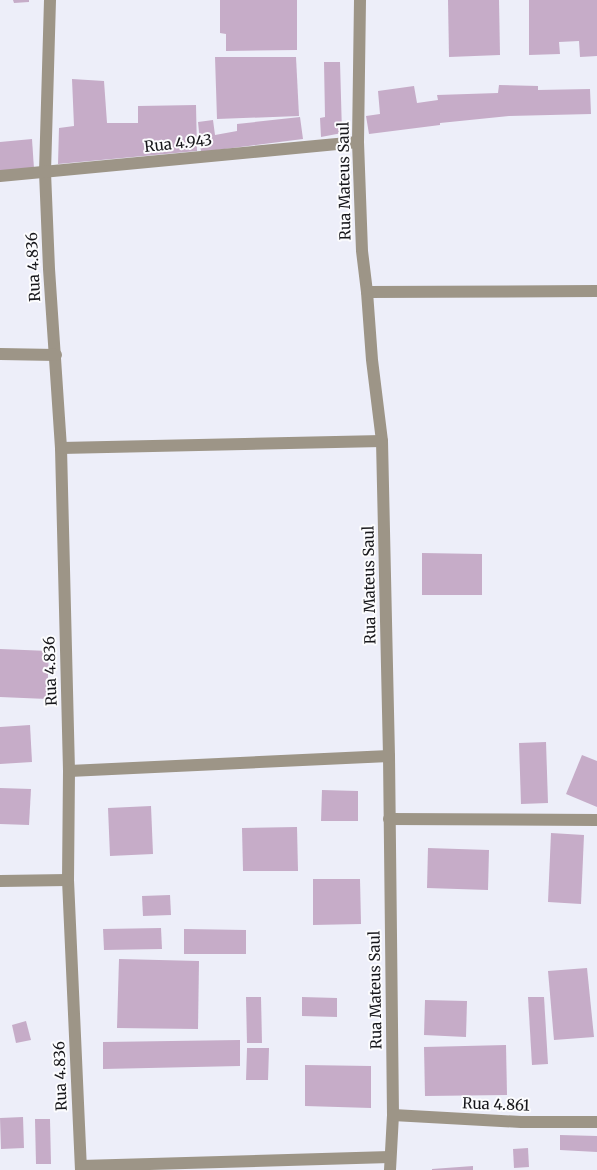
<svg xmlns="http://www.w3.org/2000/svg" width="597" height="1170" font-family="Merriweather,serif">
<rect width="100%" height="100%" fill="#edeef9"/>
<g fill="#c6acc8">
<polygon points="13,0 29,0 29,2 14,3"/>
<polygon points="220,0 297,0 297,50 226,51 226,34 220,33"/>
<polygon points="448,0 499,0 500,55 449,57"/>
<polygon points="529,0 597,0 597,56 580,57 579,41 559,42 560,54 529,55"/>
<polygon points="215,57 296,57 299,116 217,119"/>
<polygon points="324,62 340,62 342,133 321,137 320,118 325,117"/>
<polygon points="72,79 104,81 107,123 138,123 138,106 196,105 197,151 58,164 59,128 74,126"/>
<polygon points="499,85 538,86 538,90 590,89 591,114 509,116 440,123 440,125 369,134 366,116 380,114 378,91 414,86 417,103 438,100 437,95 498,93"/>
<polygon points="300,117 303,139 201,152 198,122 213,120 215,135 237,131 237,124"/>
<polygon points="32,139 34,169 0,171 0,142"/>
<polygon points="422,553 482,554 482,595 422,595"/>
<polygon points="0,649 49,651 47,699 0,697"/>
<polygon points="30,725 32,762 0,764 0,727"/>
<polygon points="546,742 548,803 521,804 519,743"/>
<polygon points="582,755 597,761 597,807 566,794"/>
<polygon points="0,788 31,789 29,825 0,824"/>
<polygon points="322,790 358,791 358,821 321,821"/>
<polygon points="151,806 153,854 110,856 108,808"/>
<polygon points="297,827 298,871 243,871 242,828"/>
<polygon points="551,833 584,835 581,904 548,902"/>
<polygon points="428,848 489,850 488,890 427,888"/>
<polygon points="313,879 360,879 361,924 313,925"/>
<polygon points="170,895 171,915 143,916 142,896"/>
<polygon points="161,928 162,949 104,950 103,929"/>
<polygon points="184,929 246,930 246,954 184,954"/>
<polygon points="119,959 199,961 198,1029 117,1028"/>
<polygon points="587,968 594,1037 554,1040 548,971"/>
<polygon points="246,997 261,997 262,1043 247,1043"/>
<polygon points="302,997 337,998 337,1017 302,1016"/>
<polygon points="528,997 544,997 548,1064 532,1065"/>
<polygon points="425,1000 467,1001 466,1037 424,1035"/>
<polygon points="26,1021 31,1040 16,1043 12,1025"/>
<polygon points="240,1040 240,1066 103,1069 103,1042"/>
<polygon points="506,1045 507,1095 425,1096 424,1047"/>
<polygon points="247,1048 269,1048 268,1080 246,1080"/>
<polygon points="305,1065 371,1066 371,1108 305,1106"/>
<polygon points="23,1117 24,1148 1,1149 0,1118"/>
<polygon points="35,1119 50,1119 51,1164 36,1164"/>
<polygon points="560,1135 597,1136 597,1152 560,1150"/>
<polygon points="528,1148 529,1167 514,1168 513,1149"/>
<polygon points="473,1166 473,1170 432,1170 432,1169"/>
</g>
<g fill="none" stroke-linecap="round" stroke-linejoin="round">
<g stroke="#9d9587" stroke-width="12">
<polyline points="50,0 45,172 49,269 61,448 69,771 68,880 81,1170"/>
<polyline points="360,0 358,142 362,251 367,292 372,360 382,441 389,756 393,1115 390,1170"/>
<polyline points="0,176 358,142"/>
<polyline points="367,292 597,291"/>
<polyline points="0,354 56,355"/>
<polyline points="61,448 382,441"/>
<polyline points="69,771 389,756"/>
<polyline points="389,819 597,820"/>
<polyline points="0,881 68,880"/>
<polyline points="393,1115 521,1122 597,1122"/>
<polyline points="81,1166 390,1157"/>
</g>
</g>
<g text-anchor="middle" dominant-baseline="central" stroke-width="4" stroke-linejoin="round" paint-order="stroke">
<g font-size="15" fill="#16161a" stroke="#fcfcfe">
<text transform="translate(178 143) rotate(-6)">Rua 4.943</text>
<text transform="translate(344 181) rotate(-91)">Rua Mateus Saul</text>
<text transform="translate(33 267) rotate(-93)">Rua 4.836</text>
<text transform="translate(369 585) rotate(-91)">Rua Mateus Saul</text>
<text transform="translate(50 671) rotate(-92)">Rua 4.836</text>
<text transform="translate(375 990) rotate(-91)">Rua Mateus Saul</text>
<text transform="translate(60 1076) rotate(-92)">Rua 4.836</text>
<text transform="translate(496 1104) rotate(2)">Rua 4.861</text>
</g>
</g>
</svg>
